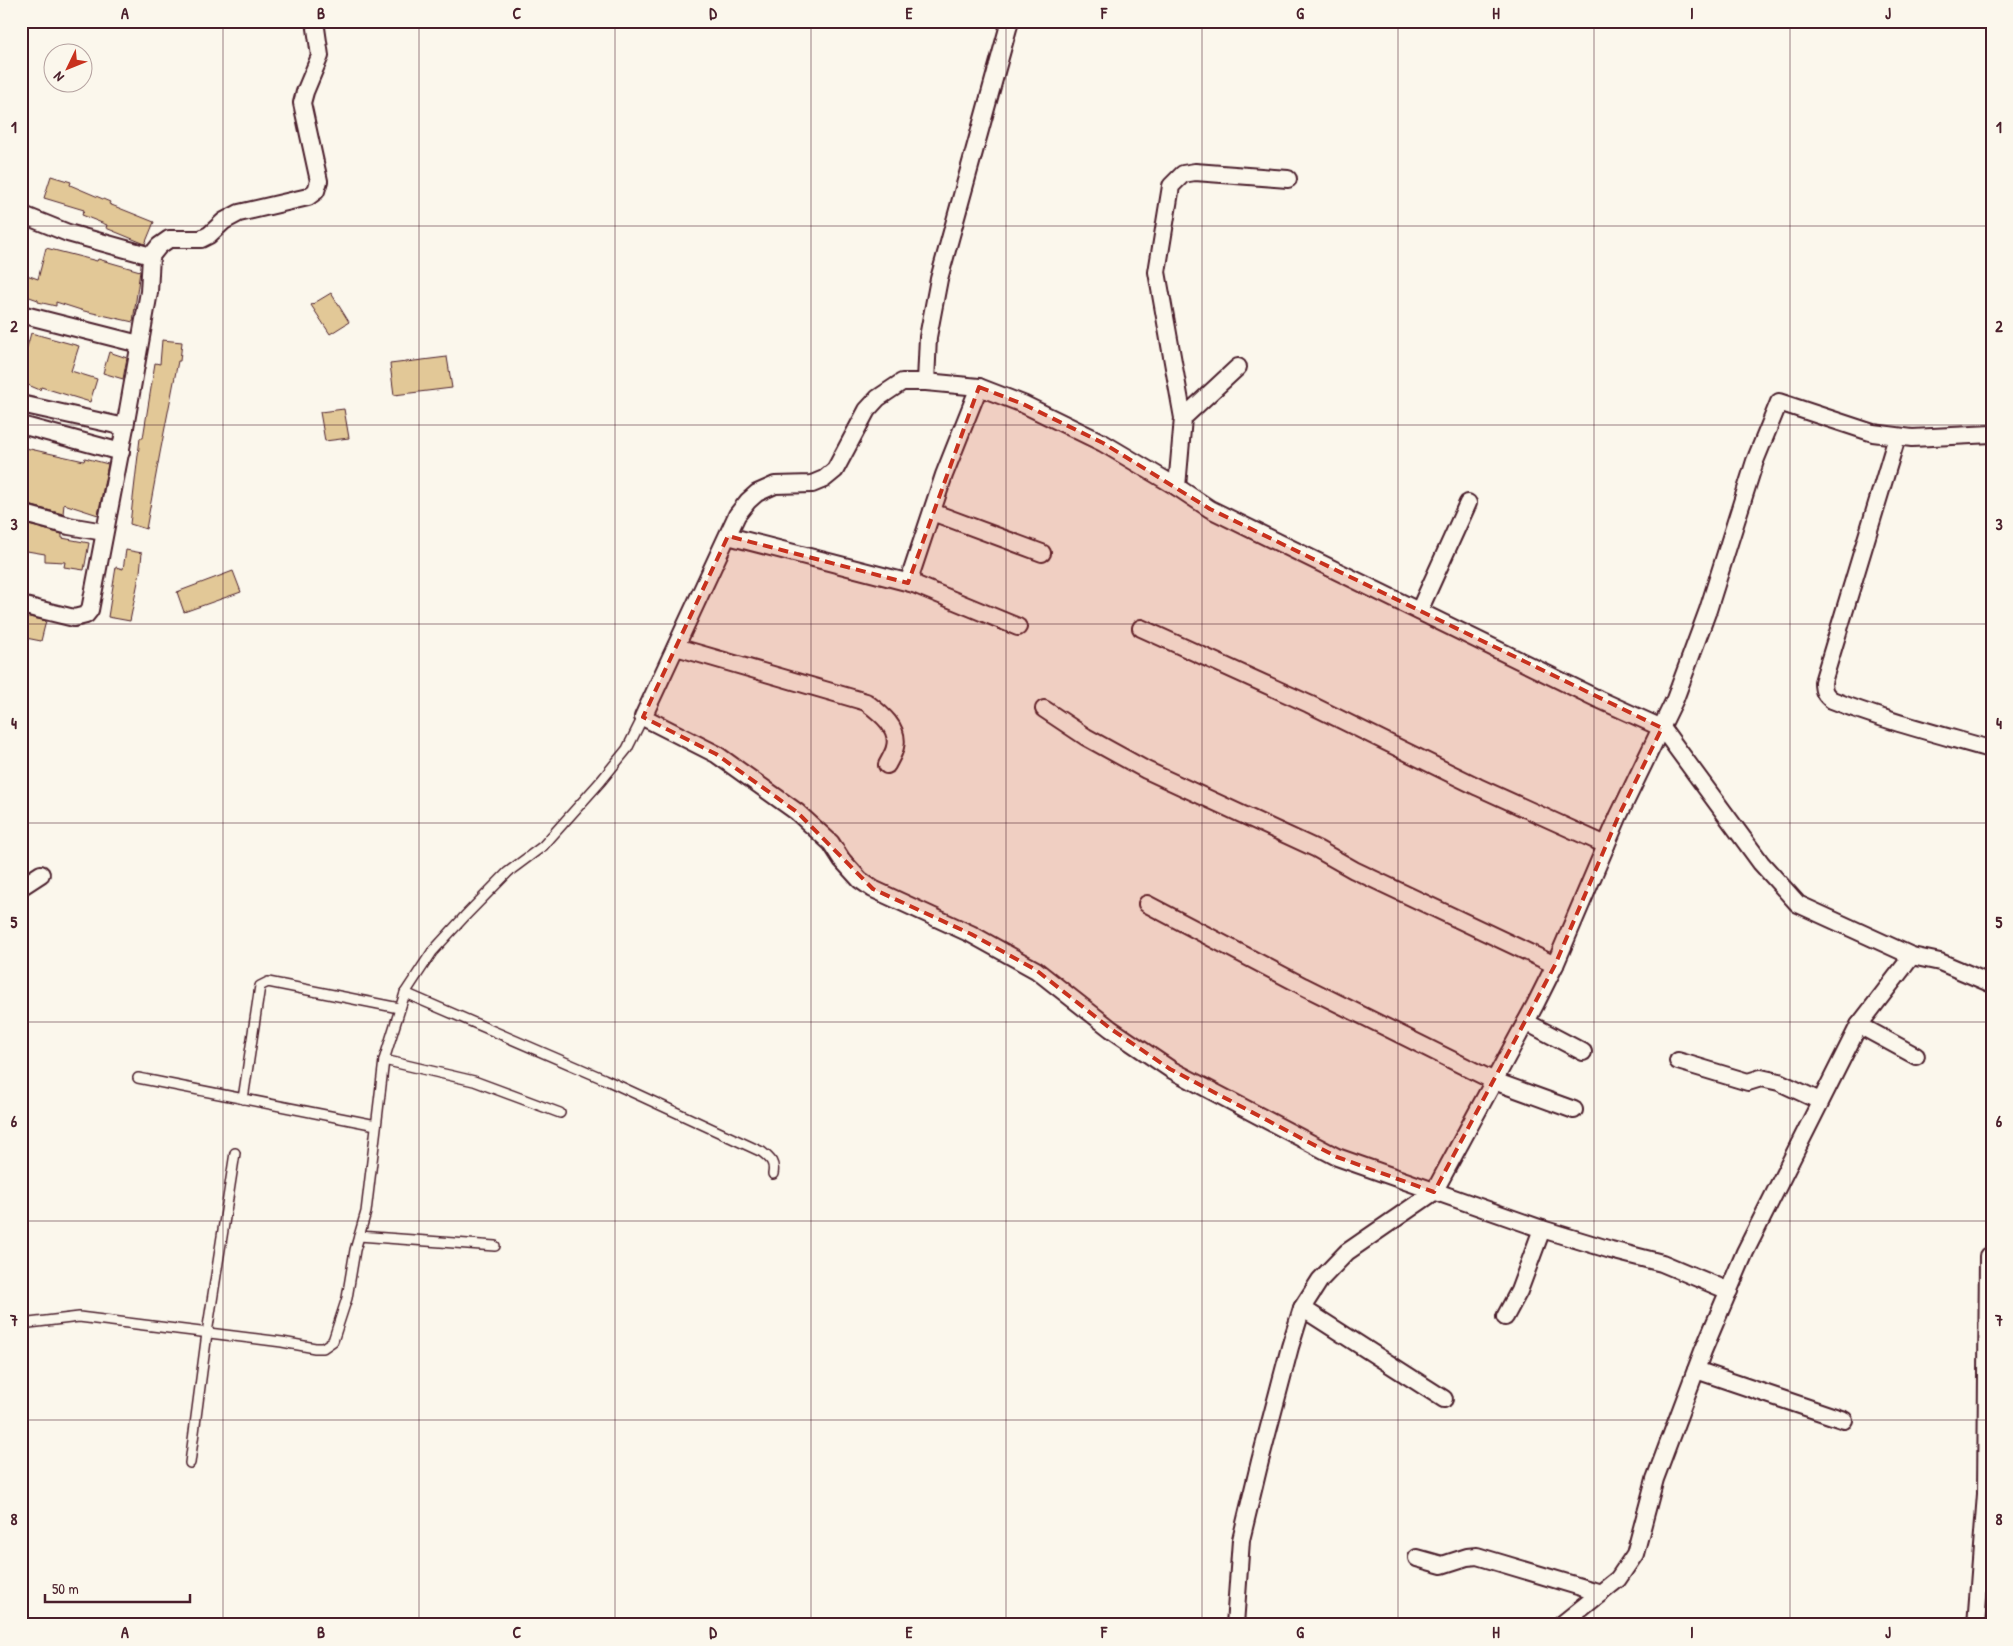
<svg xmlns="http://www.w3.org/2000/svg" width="2013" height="1646" font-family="'Patrick Hand',sans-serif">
<rect width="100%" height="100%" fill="#fbf7ec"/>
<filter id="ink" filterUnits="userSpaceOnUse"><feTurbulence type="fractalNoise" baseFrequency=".02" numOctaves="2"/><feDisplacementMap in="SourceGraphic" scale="10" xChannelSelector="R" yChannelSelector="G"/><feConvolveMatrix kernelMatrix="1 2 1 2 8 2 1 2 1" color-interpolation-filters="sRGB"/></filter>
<g filter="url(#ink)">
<g fill="#e2c897" stroke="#4a1f2b">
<polygon points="51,176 71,182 70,185 110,202 109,204 154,222 145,244 106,228 107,225 82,215 84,210 44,198"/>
<polygon points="46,248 97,261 98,259 140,271 133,322 84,311 56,302 56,306 38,302 38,300 21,294 21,273 38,279"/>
<polygon points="331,293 349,322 330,334 311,305"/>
<polygon points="31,333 79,346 71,371 97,379 90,402 41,387 40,390 21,382 21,368"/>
<polygon points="162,340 182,342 180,361 178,361 160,453 146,529 130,524 140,438 143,438 155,363 160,364"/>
<polygon points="109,352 127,358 123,379 103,373"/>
<polygon points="447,357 452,388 394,395 390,364"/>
<polygon points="344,409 349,438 325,441 320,412"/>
<polygon points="21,447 84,461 85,458 108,464 98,515 64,504 63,514 21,503"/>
<polygon points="21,523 62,534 62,538 89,543 84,570 64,567 65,562 45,561 45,554 21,550"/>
<polygon points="126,550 142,553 140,572 130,621 108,617 116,567 123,569"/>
<polygon points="233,571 241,592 184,612 177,592"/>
<polygon points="21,615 46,621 41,641 21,637"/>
</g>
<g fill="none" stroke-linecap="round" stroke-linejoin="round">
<g stroke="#4a1f2b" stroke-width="12">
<g id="service">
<path d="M405,993L604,1079L762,1152C771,1159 775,1163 773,1174"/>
<polyline points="384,1060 474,1081 560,1113"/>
<polyline points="138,1078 376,1125"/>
<polyline points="243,1099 260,986 268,982 399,1008"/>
<polyline points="359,1236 495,1246"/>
<polyline points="21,1324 79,1317 282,1342 315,1348 323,1348 333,1341 347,1298 355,1250 366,1212 384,1060 405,993 432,952 465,916 508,872 543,846 601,781 627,749 643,717"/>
<polyline points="190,1463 207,1333 235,1153"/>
</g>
</g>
<g stroke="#4a1f2b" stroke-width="20">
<g id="minor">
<polyline points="21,214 68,233 151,256 149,292 125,427 90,610 86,615 74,618 21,605"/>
<polyline points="151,256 159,246 169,239 201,239 209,235 224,221 239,213 308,197 316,191 319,181 302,103 305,92 320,56 315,21"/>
<polyline points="21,314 139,344"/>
<polyline points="926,382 928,337 939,279 1010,21"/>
<polyline points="979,387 944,475 911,574 914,584 1018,627"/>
<polyline points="21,404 125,427"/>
<polyline points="1183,418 1238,367"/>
<polyline points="21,425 121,452"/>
<path d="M1897,437L1823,682C1823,691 1825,695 1832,700C1883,720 1934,733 1986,748L1992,749"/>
<polyline points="1177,487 1183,418 1157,272 1171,186 1183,174 1195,172 1288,179"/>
<polyline points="932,512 1042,553"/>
<polyline points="21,513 69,526 104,532"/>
<polyline points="728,536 914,584"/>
<polyline points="1419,611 1468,503"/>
<polyline points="1141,628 1309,704 1478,787 1606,845"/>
<path d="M676,647L866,702C879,712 900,727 895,747C894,753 890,759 887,765"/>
<polyline points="1044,709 1086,737 1146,770 1317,849 1354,870 1555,965"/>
<polyline points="21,887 41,874"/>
<polyline points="1147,904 1303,986 1494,1081 1574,1110"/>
<polyline points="1526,1022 1583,1052"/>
<polyline points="1859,1025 1916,1056"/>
<polyline points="1678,1061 1748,1082 1761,1078 1779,1082 1820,1101"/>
<polyline points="1988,1256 1986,1494 1992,1494"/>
<polyline points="1729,1291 1662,1263 1611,1250 1542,1229 1337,1157 1170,1069 1111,1029 1036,970 971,934 873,889 860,880 842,860 831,843 797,812 716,754 643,717 737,515 748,501 757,493 775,485 812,484 824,479 835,470 867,410 878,398 902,382 926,382 979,387 1023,404 1103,443 1177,487 1210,509 1598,699 1662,728 1761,863 1798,904 1912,956 1940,962 1992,984"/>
<polyline points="1302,1308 1444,1399"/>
<polyline points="1505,1317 1519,1291 1542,1229"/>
<polyline points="1696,1370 1844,1420"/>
<polyline points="1417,1558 1442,1565 1467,1557 1477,1556 1601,1593"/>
<polyline points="1235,1625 1241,1540 1260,1461 1290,1347 1302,1308 1320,1280 1347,1252 1434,1192 1535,1005 1555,965 1619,815 1675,699 1708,610 1755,461 1779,402 1873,433 1912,438 1992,434"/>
<polyline points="1561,1625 1618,1579 1635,1554 1655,1479 1703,1351 1745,1252 1859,1025 1912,956"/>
<polyline points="1976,1625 1986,1494"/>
</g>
</g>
<use href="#service" stroke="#fbf7ec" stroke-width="9"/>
<use href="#minor" stroke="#fbf7ec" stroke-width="16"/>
</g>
</g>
<path fill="#c8321e" fill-opacity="0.2" stroke="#c8321e" stroke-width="4" stroke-dasharray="10 6" stroke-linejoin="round" d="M979,387L1023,404L1103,443L1210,509L1662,728L1619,815L1555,965L1434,1192L1337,1157L1170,1069L1111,1029L1036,970L971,934L873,889L797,812L716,754L643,717L728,536L908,583Z"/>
<path fill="none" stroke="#4a1f2b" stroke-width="1" stroke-opacity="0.55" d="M223,21V1625M419,21V1625M615,21V1625M811,21V1625M1006,21V1625M1202,21V1625M1398,21V1625M1594,21V1625M1790,21V1625M21,226H1992M21,425H1992M21,624H1992M21,823H1992M21,1022H1992M21,1221H1992M21,1420H1992"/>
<rect width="2013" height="1646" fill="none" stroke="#fbf7ec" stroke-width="55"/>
<g transform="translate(68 68) rotate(227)"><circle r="24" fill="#fbf7ec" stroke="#b4a19f"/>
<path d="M0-4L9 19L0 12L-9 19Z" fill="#c8321e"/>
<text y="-8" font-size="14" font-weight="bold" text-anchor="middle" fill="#4a1f2b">N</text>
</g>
<path d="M45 1594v8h145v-8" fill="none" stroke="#4a1f2b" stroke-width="2.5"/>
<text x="52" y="1594" font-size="15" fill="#4a1f2b" stroke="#fbf7ec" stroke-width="4" paint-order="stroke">50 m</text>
<rect x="28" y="28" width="1958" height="1590" fill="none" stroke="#4a1f2b" stroke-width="2"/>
<g font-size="16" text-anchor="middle" font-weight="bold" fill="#4a1f2b">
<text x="125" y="19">A</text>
<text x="321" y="19">B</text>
<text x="517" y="19">C</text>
<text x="713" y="19">D</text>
<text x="909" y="19">E</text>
<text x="1104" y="19">F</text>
<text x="1300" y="19">G</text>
<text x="1496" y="19">H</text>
<text x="1692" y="19">I</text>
<text x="1888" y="19">J</text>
<text x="14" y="133">1</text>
<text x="1999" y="133">1</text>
<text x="14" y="332">2</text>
<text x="1999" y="332">2</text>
<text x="14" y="530">3</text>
<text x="1999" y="530">3</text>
<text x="14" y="729">4</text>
<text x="1999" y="729">4</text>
<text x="14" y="928">5</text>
<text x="1999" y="928">5</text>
<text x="14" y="1127">6</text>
<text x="1999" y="1127">6</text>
<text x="14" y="1326">7</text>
<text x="1999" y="1326">7</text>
<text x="14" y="1525">8</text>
<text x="1999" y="1525">8</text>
<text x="125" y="1638">A</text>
<text x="321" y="1638">B</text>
<text x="517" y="1638">C</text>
<text x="713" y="1638">D</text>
<text x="909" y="1638">E</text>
<text x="1104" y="1638">F</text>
<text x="1300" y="1638">G</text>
<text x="1496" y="1638">H</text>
<text x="1692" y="1638">I</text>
<text x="1888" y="1638">J</text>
</g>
</svg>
